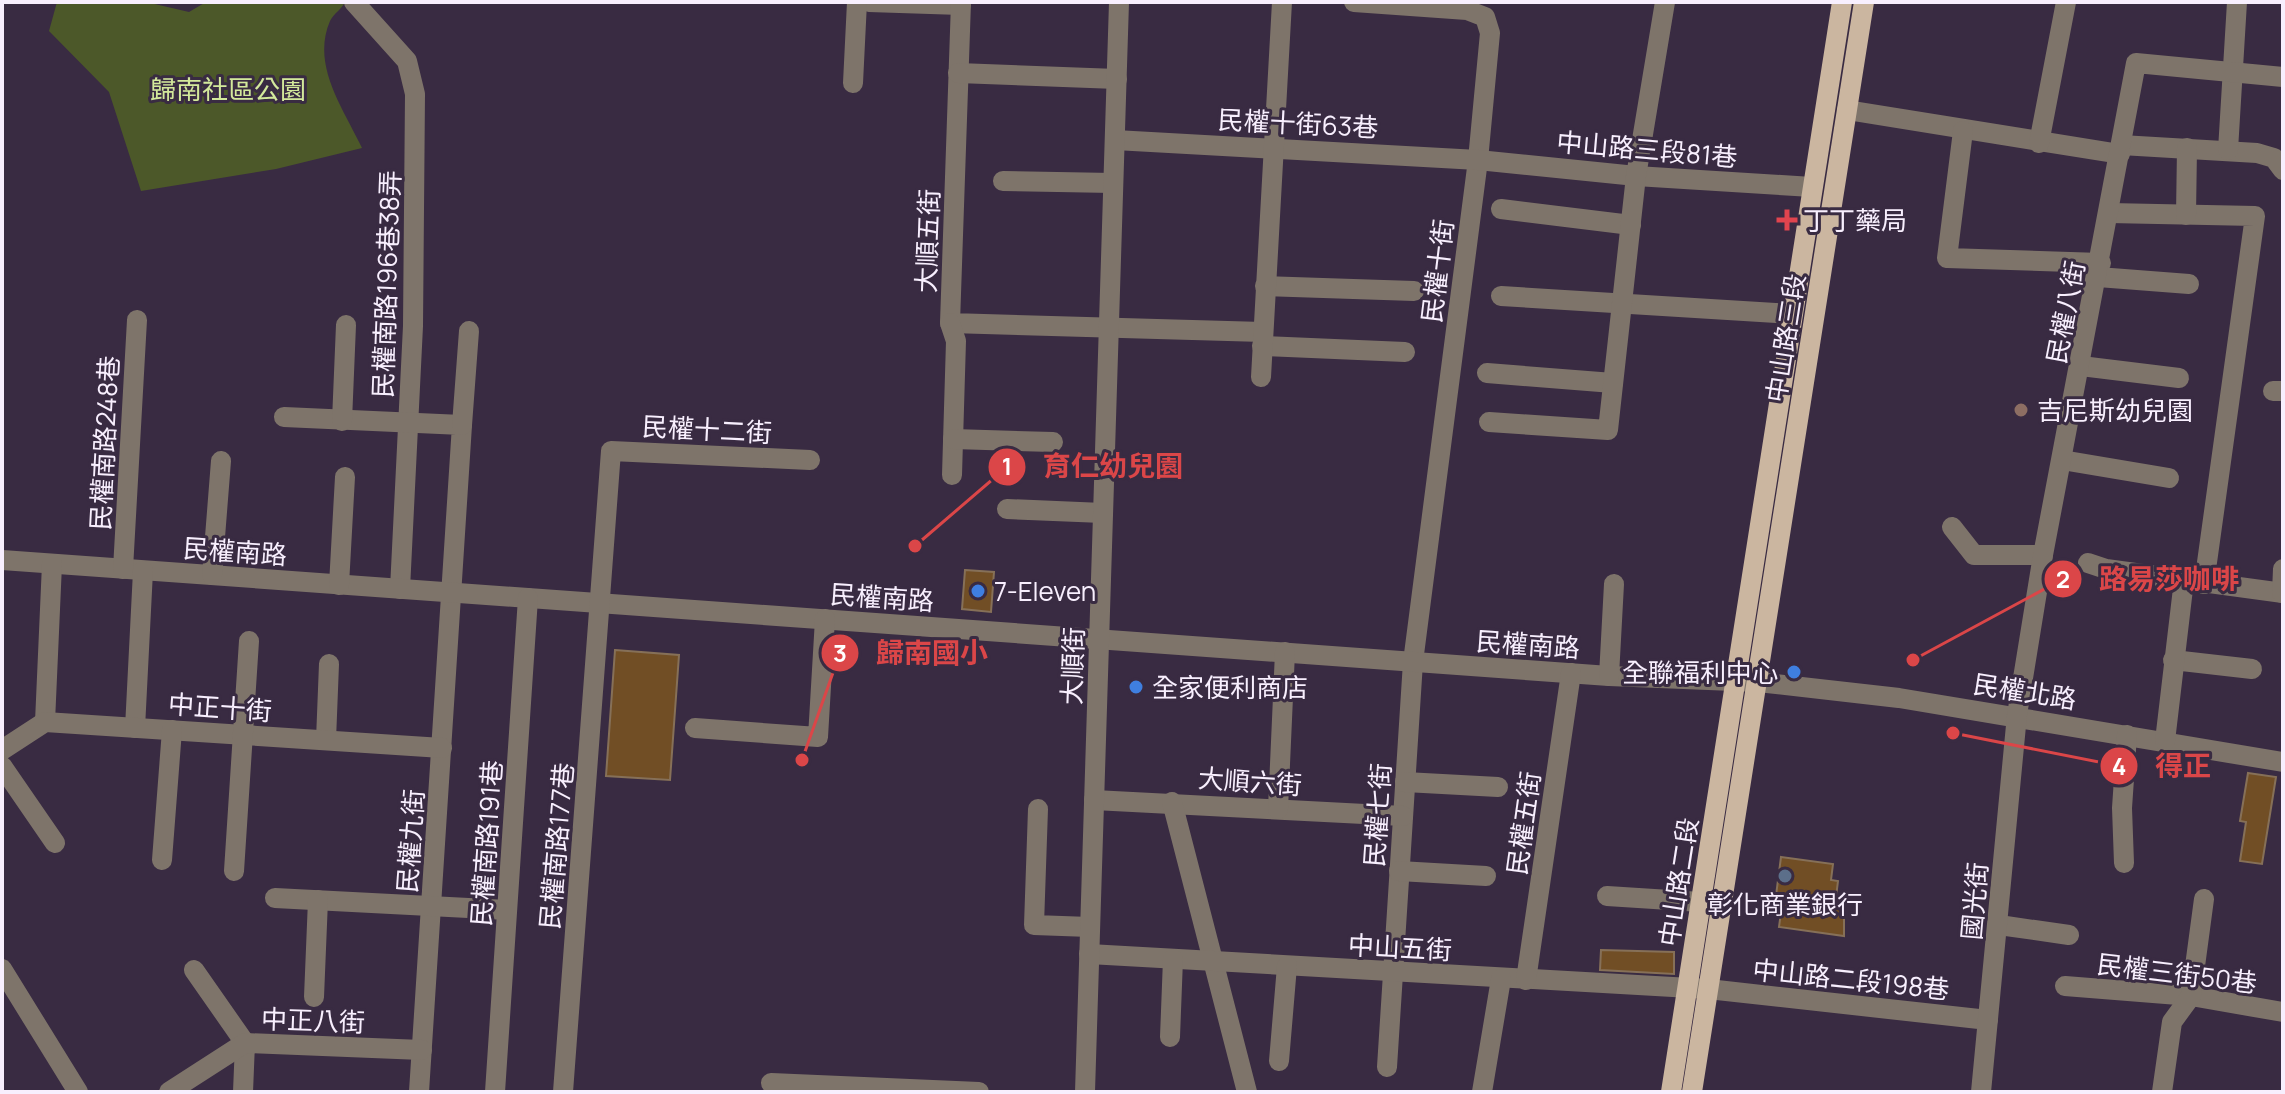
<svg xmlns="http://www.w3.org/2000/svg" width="2285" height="1094" font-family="Manrope,'Noto Sans TC',sans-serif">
<rect width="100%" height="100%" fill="#392b42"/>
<path fill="#4c5829" d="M57,2H146L189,12L206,2H345C342,9 334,13 330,21C311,65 343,108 362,148L276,169L141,191L109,92L49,31Z"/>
<g fill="#714e25" stroke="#867058" stroke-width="2">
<polygon points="965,570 994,572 991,612 962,609"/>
<polygon points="615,650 679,655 670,780 606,776"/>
<polygon points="2248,773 2276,777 2262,864 2240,861 2246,822 2240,821"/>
<polygon points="1781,857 1833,864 1831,880 1838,881 1836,897 1844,898 1844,936 1779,927 1781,912 1774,911"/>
<polygon points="1601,950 1674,952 1674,974 1600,970"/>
</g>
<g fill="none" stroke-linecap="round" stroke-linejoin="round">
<g stroke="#7e746a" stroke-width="20">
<polyline points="354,2 407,61 415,94 413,326 400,589"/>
<polyline points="869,2 961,5"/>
<polyline points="961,2 950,323 1263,332"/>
<polyline points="1354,2 1467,10 1485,17 1490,33 1478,160 1413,662 1387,1067"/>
<polyline points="958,73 1117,79"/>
<polyline points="853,83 857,2"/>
<polyline points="1847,110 2120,154"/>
<polyline points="1963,131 1947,258 2101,263"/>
<polyline points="1115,140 1478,160 1636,176 1812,187"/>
<polyline points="2039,143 2066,2"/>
<polyline points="2121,145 2257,153 2274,158 2283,170"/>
<polyline points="2228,150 2237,2"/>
<polyline points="1003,181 1113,183"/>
<polyline points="1501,209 1631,225"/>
<polyline points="2109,213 2255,216 2204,584"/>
<polyline points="2186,215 2187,148"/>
<polyline points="2098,277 2189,284"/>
<polyline points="1265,286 1414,291"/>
<polyline points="1501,296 1792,314"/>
<polyline points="950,323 956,341 952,475"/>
<polyline points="1262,346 1405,352"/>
<polyline points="2081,366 2179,378"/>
<polyline points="1487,373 1613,383"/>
<polyline points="1261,377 1282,2"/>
<polyline points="2273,391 2283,391"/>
<polyline points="284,417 462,425 419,1092"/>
<polyline points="342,421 346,325"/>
<polyline points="1489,422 1608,430 1636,176 1665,2"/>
<polyline points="462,425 469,331"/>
<polyline points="953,439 1053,442"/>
<polyline points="2062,460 2169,478"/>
<polyline points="1007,509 1103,513"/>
<polyline points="1952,527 1974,555 2043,555"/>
<polyline points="2,560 1609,676 1758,682 1899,698 2283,762"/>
<polyline points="2088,563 2106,569 2283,593"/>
<polyline points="123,569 137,320"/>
<polyline points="212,575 221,461"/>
<polyline points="339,585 345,477"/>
<polyline points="2282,593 2283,569"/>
<polyline points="2173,660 2252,669"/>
<polyline points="1609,676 1614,584"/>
<polyline points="45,722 52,564"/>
<polyline points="135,728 143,571"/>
<polyline points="695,728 818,737 825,619"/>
<polyline points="326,740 329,664"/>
<polyline points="2165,741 2184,580"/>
<polyline points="2,750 45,722 442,748"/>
<polyline points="2,766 55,843"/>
<polyline points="1405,782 1498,787"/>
<polyline points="1094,800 1403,816"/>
<polyline points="1172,802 1247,1092"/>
<polyline points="1038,809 1034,925 1090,927"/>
<polyline points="1278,809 1285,652"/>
<polyline points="162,860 172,730"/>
<polyline points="2124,863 2122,808 2127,735"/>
<polyline points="234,871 249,641"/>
<polyline points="1399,871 1486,876"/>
<polyline points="1607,896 1701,902"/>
<polyline points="275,898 507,910"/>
<polyline points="1999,925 2069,935"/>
<polyline points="1089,954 1708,989 1988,1020"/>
<polyline points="2,969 78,1092"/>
<polyline points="194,970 245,1043 243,1092"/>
<polyline points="1526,980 1571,673"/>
<polyline points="2065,986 2191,996 2283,1012"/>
<polyline points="314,997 318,900"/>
<polyline points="1170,1037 1173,959"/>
<polyline points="1279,1061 1287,966"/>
<polyline points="771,1083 979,1092"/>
<polyline points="169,1092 245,1043 422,1050"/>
<polyline points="495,1092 528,598"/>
<polyline points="563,1092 611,451 810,460"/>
<polyline points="1085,1092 1119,2"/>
<polyline points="1482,1092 1501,979"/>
<polyline points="1981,1092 2017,715 2043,555 2136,63 2283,77"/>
<polyline points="2162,1092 2172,1022 2191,996 2204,899"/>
</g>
<g stroke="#cbb6a0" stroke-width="20">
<polyline points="1671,1092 1842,2"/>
<polyline points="1692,1092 1864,2"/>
</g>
</g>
<path fill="#e0444e" stroke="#392b42" stroke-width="3" d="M1783 208h8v8h8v8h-8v8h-8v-8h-8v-8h8z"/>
<circle fill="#8d6e63" stroke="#392b42" stroke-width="3" cx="2021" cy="410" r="8"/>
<g fill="#3f7fe0" stroke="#392b42" stroke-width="3">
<circle cx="978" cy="591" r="8"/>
<circle cx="1794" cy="672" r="8"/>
<circle cx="1136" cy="687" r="8"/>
</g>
<circle fill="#5c6f8a" stroke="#392b42" stroke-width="3" cx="1785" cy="876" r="8"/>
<g text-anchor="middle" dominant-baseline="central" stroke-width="6" stroke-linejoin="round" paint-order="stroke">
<g font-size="26" fill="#d3e99b" stroke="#392b42">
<text x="228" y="89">歸南社區公園</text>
</g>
<g font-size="26" fill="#f8effe" stroke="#392b42">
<text transform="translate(1298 123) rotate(3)">民權十街63巷</text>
<text transform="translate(1647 149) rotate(5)">中山路三段81巷</text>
<text transform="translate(927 241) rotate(-88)">大順五街</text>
<text transform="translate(1437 271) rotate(-83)">民權十街</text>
<text transform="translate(386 284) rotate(-88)">民權南路196巷38弄</text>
<text transform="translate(2065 312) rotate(-79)">民權八街</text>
<text transform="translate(1785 338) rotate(-81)">中山路三段</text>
<text transform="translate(707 429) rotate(3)">民權十二街</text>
<text transform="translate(104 443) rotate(-87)">民權南路248巷</text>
<text transform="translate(235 551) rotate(4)">民權南路</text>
<text transform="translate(882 597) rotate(4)">民權南路</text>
<text transform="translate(1528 644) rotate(4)">民權南路</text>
<text transform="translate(1072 666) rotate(-88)">大順街</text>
<text transform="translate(2025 691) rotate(9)">民權北路</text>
<text transform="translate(220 707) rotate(4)">中正十街</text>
<text transform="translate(1250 781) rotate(4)">大順六街</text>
<text transform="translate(1377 815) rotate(-86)">民權七街</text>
<text transform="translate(1523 823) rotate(-82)">民權五街</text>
<text transform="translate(410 841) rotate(-86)">民權九街</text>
<text transform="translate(486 843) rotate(-86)">民權南路191巷</text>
<text transform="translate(556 846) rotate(-85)">民權南路177巷</text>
<text transform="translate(1678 882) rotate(-81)">中山路二段</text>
<text transform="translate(1974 901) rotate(-85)">國光街</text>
<text transform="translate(1400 947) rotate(3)">中山五街</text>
<text transform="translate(2177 973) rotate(7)">民權三街50巷</text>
<text transform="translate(1851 979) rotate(6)">中山路二段198巷</text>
<text transform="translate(313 1020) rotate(2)">中正八街</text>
</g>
<g font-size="26" fill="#f8effe" stroke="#392b42" text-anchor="start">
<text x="1803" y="220">丁丁藥局</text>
<text x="2037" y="410">吉尼斯幼兒園</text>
<text x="994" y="591">7-Eleven</text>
<text x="1778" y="672" text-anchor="end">全聯福利中心</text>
<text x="1152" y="687">全家便利商店</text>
<text x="1785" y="904" text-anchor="middle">彰化商業銀行</text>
</g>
</g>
<path fill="none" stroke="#db4648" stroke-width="3" d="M915 546L1007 467M1913 660L2063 579M802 760L840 653M1953 733L2119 766"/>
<g fill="#db4648" stroke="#392b42" stroke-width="3">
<circle cx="915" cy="546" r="8"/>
<circle cx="1913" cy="660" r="8"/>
<circle cx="802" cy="760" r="8"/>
<circle cx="1953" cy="733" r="8"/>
<circle cx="1007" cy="467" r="20"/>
<circle cx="2063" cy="579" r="20"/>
<circle cx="840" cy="653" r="20"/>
<circle cx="2119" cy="766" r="20"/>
</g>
<g font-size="24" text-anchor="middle" font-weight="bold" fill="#fff">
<text x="1007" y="475">1</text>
<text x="2063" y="588">2</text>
<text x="840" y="662">3</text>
<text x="2119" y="775">4</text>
</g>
<g font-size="28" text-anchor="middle" font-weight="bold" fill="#db4648" stroke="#392b42" stroke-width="6" stroke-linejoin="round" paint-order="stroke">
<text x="1113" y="476">育仁幼兒園</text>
<text x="2169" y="589">路易莎咖啡</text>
<text x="932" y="663">歸南國小</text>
<text x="2183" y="776">得正</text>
</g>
<rect width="2285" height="1094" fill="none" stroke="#f8effe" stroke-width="8"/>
</svg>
